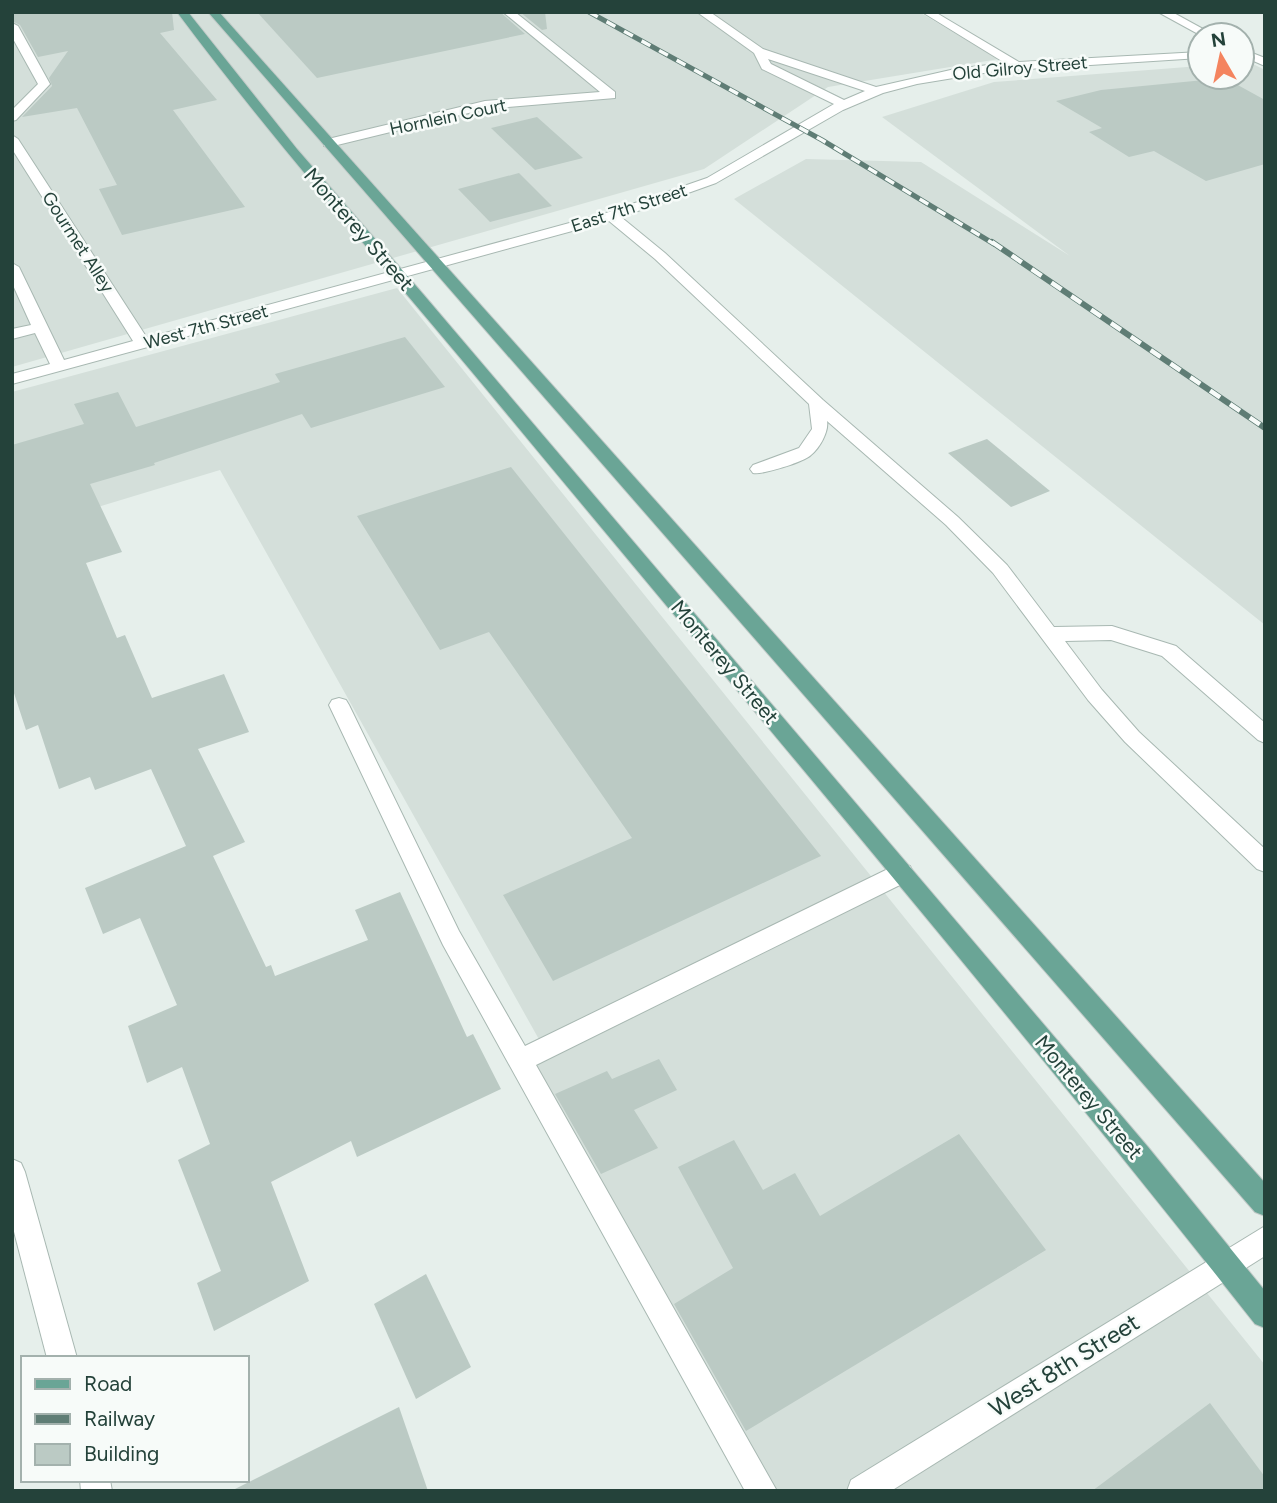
<svg xmlns="http://www.w3.org/2000/svg" width="1277" height="1503" font-family="Figtree,sans-serif">
<rect width="100%" height="100%" fill="#e6efeb"/>
<g fill="#d4dfda">
<polygon points="12,12 919,12 999,59 828,87 704,169 12,367"/>
<polygon points="1242,63 1251,63 1265,70 1265,625 734,199 806,159 921,162 1070,256 882,117 994,82 1200,66 1200,77 1242,77"/>
<polygon points="397,288 1265,1365 1265,1491 768,1491 517,1074 550,1059 220,470 12,533 12,392"/>
</g>
<g fill="#bbcac4">
<polygon points="12,12 172,12 174,30 160,33 217,100 173,110 245,207 122,235 99,189 117,185 77,108 22,117 52,86 49,78 68,51 38,57 20,25 12,21"/>
<polygon points="257,12 500,12 525,34 317,78"/>
<polygon points="520,12 545,12 547,29 542,30"/>
<polygon points="1225,78 1265,100 1265,164 1206,181 1154,151 1129,157 1089,132 1102,128 1056,101 1101,90"/>
<polygon points="537,117 583,158 535,170 491,128"/>
<polygon points="519,173 552,206 490,222 458,189"/>
<polygon points="405,337 445,387 311,428 302,414 154,463 155,465 90,484 122,552 86,563 117,638 125,635 152,698 224,674 249,732 198,749 245,842 213,856 266,967 271,965 275,976 368,940 355,910 400,892 467,1037 473,1034 501,1089 357,1157 351,1141 271,1182 309,1281 214,1331 197,1283 221,1271 178,1160 210,1144 182,1067 147,1083 128,1026 177,1005 140,918 103,934 85,888 186,846 151,769 95,790 90,777 59,789 38,725 26,730 12,687 12,445 84,424 74,404 118,392 136,427 280,382 275,374"/>
<polygon points="987,439 1050,491 1011,507 948,453"/>
<polygon points="511,467 821,856 553,981 503,895 632,838 489,632 440,650 357,516"/>
<polygon points="659,1059 677,1090 634,1110 658,1148 601,1174 555,1094 607,1071 612,1079"/>
<polygon points="959,1134 1046,1250 746,1431 674,1304 733,1268 678,1167 734,1140 763,1190 795,1173 820,1216"/>
<polygon points="426,1274 471,1367 416,1399 374,1304"/>
<polygon points="1210,1403 1265,1477 1265,1491 1092,1491"/>
<polygon points="399,1407 428,1491 231,1491"/>
</g>
<g fill="none" stroke-linecap="round" stroke-linejoin="round">
<g stroke="#a8b8b2" stroke-width="2">
<g id="minor">
<polygon points="503,12 515,12 615,92 615,98 485,109 329,147 324,146 324,140 485,101 600,92"/>
<path d="M697,12H710L763,49L876,87L955,69L1005,63L922,12H935L1019,62L1200,52V58L996,71L917,84L883,93L843,110L716,183L621,217L665,253L823,400L958,517L1007,565L1054,627L1112,626L1176,646L1265,723V743L1258,740L1162,656L1111,640L1065,641L1102,690L1139,732L1265,849V872L1257,869L1125,742L1088,700L993,573L946,525L827,421C829,431 820,448 811,455C804,462 762,475 753,473L750,469L753,465L799,448L812,429L809,404L655,259L609,221L12,384V374L50,364L35,333L12,339V329L31,325L12,283V263L19,267L64,360L133,341L12,149V135L18,139L147,338L606,213L707,178L834,104L762,69L754,53ZM768,59L865,91L844,100L771,64Z"/>
<polygon points="1158,12 1172,12 1214,35 1200,35"/>
<polygon points="12,23 18,26 50,84 16,120 12,121 12,110 38,84 12,37"/>
<polygon points="1242,49 1265,58 1265,66 1242,56"/>
<polygon points="339,698 346,700 349,705 459,931 525,1046 894,866 902,864 910,866 913,873 910,880 536,1065 777,1491 745,1491 443,945 329,705 332,700"/>
<polygon points="12,1159 21,1163 25,1172 77,1358 47,1358 12,1224"/>
<polygon points="1265,1226 1265,1256 891,1491 847,1491 851,1480"/>
<polygon points="80,1480 110,1480 112,1491 81,1491"/>
</g>
</g>
<g stroke="#c2cac8" stroke-width="2">
<g id="major">
<path d="M177,12H188L297,149L423,294L1148,1147L1265,1291V1328L1255,1324C1010,1013 754,712 502,408C393,276 279,149 177,12Z"/>
<polygon points="208,12 219,12 1265,1183 1265,1216 1255,1212"/>
</g>
</g>
<use href="#minor" fill="#fff" fill-rule="evenodd"/>
<use href="#major" fill="#6aa596" fill-rule="evenodd"/>
<g stroke="#5f7d75" stroke-width="5">
<polyline id="rail-far1" points="589,12 822,140 994,244"/>
</g>
<g stroke="#5f7d75" stroke-width="6">
<polyline id="rail" points="992,242 1265,428"/>
</g>
<use href="#rail-far1" stroke="#f7fbf9" stroke-width="3.5" stroke-dasharray="10" stroke-linecap="butt"/>
<use href="#rail" stroke="#f7fbf9" stroke-width="4.5" stroke-dasharray="12" stroke-linecap="butt"/>
</g>
<g text-anchor="middle" dominant-baseline="central" stroke-width="5" stroke-linejoin="round" paint-order="stroke">
<g font-size="18" fill="#24423a" stroke="#f7fbf9">
<text transform="translate(1020 68) rotate(-5)">Old Gilroy Street</text>
<text transform="translate(448 117) rotate(-12)">Hornlein Court</text>
<text transform="translate(629 208) rotate(-18)">East 7th Street</text>
<text transform="translate(78 242) rotate(57)">Gourmet Alley</text>
<text transform="translate(206 327) rotate(-15)">West 7th Street</text>
</g>
<g font-size="21" fill="#24423a" stroke="#f7fbf9">
<text transform="translate(359 229) rotate(49)">Monterey Street</text>
<text transform="translate(725 662) rotate(50)">Monterey Street</text>
<text transform="translate(1089 1097) rotate(50)">Monterey Street</text>
</g>
<g font-size="24" fill="#24423a" stroke="#f7fbf9">
<text transform="translate(1064 1365) rotate(-32)">West 8th Street</text>
</g>
</g>
<rect width="1277" height="1503" fill="none" stroke="#24423a" stroke-width="28"/>
<rect x="21" y="1356" width="228" height="126" fill="#f7fbf9" stroke="#a3b1ad" stroke-width="2"/>
<rect x="35" y="1379" width="35" height="10" fill="#6aa596" stroke="#a3b1ad" stroke-width="2"/>
<text x="84" y="1391" font-size="21" fill="#24423a">Road</text>
<rect x="35" y="1414" width="35" height="10" fill="#5f7d75" stroke="#a3b1ad" stroke-width="2"/>
<text x="84" y="1426" font-size="21" fill="#24423a">Railway</text>
<rect x="35" y="1444" width="35" height="21" fill="#bbcac4" stroke="#a3b1ad" stroke-width="2"/>
<text x="84" y="1461" font-size="21" fill="#24423a">Building</text>
<g transform="translate(1221 56) rotate(351)"><circle r="33" fill="#f7fbf9" stroke="#a3b1ad" stroke-width="2"/>
<path d="M0-5L12 26L0 18L-12 26Z" fill="#f4845f"/>
<text y="-10" font-size="19" font-weight="bold" text-anchor="middle" fill="#24423a">N</text>
</g>
</svg>
